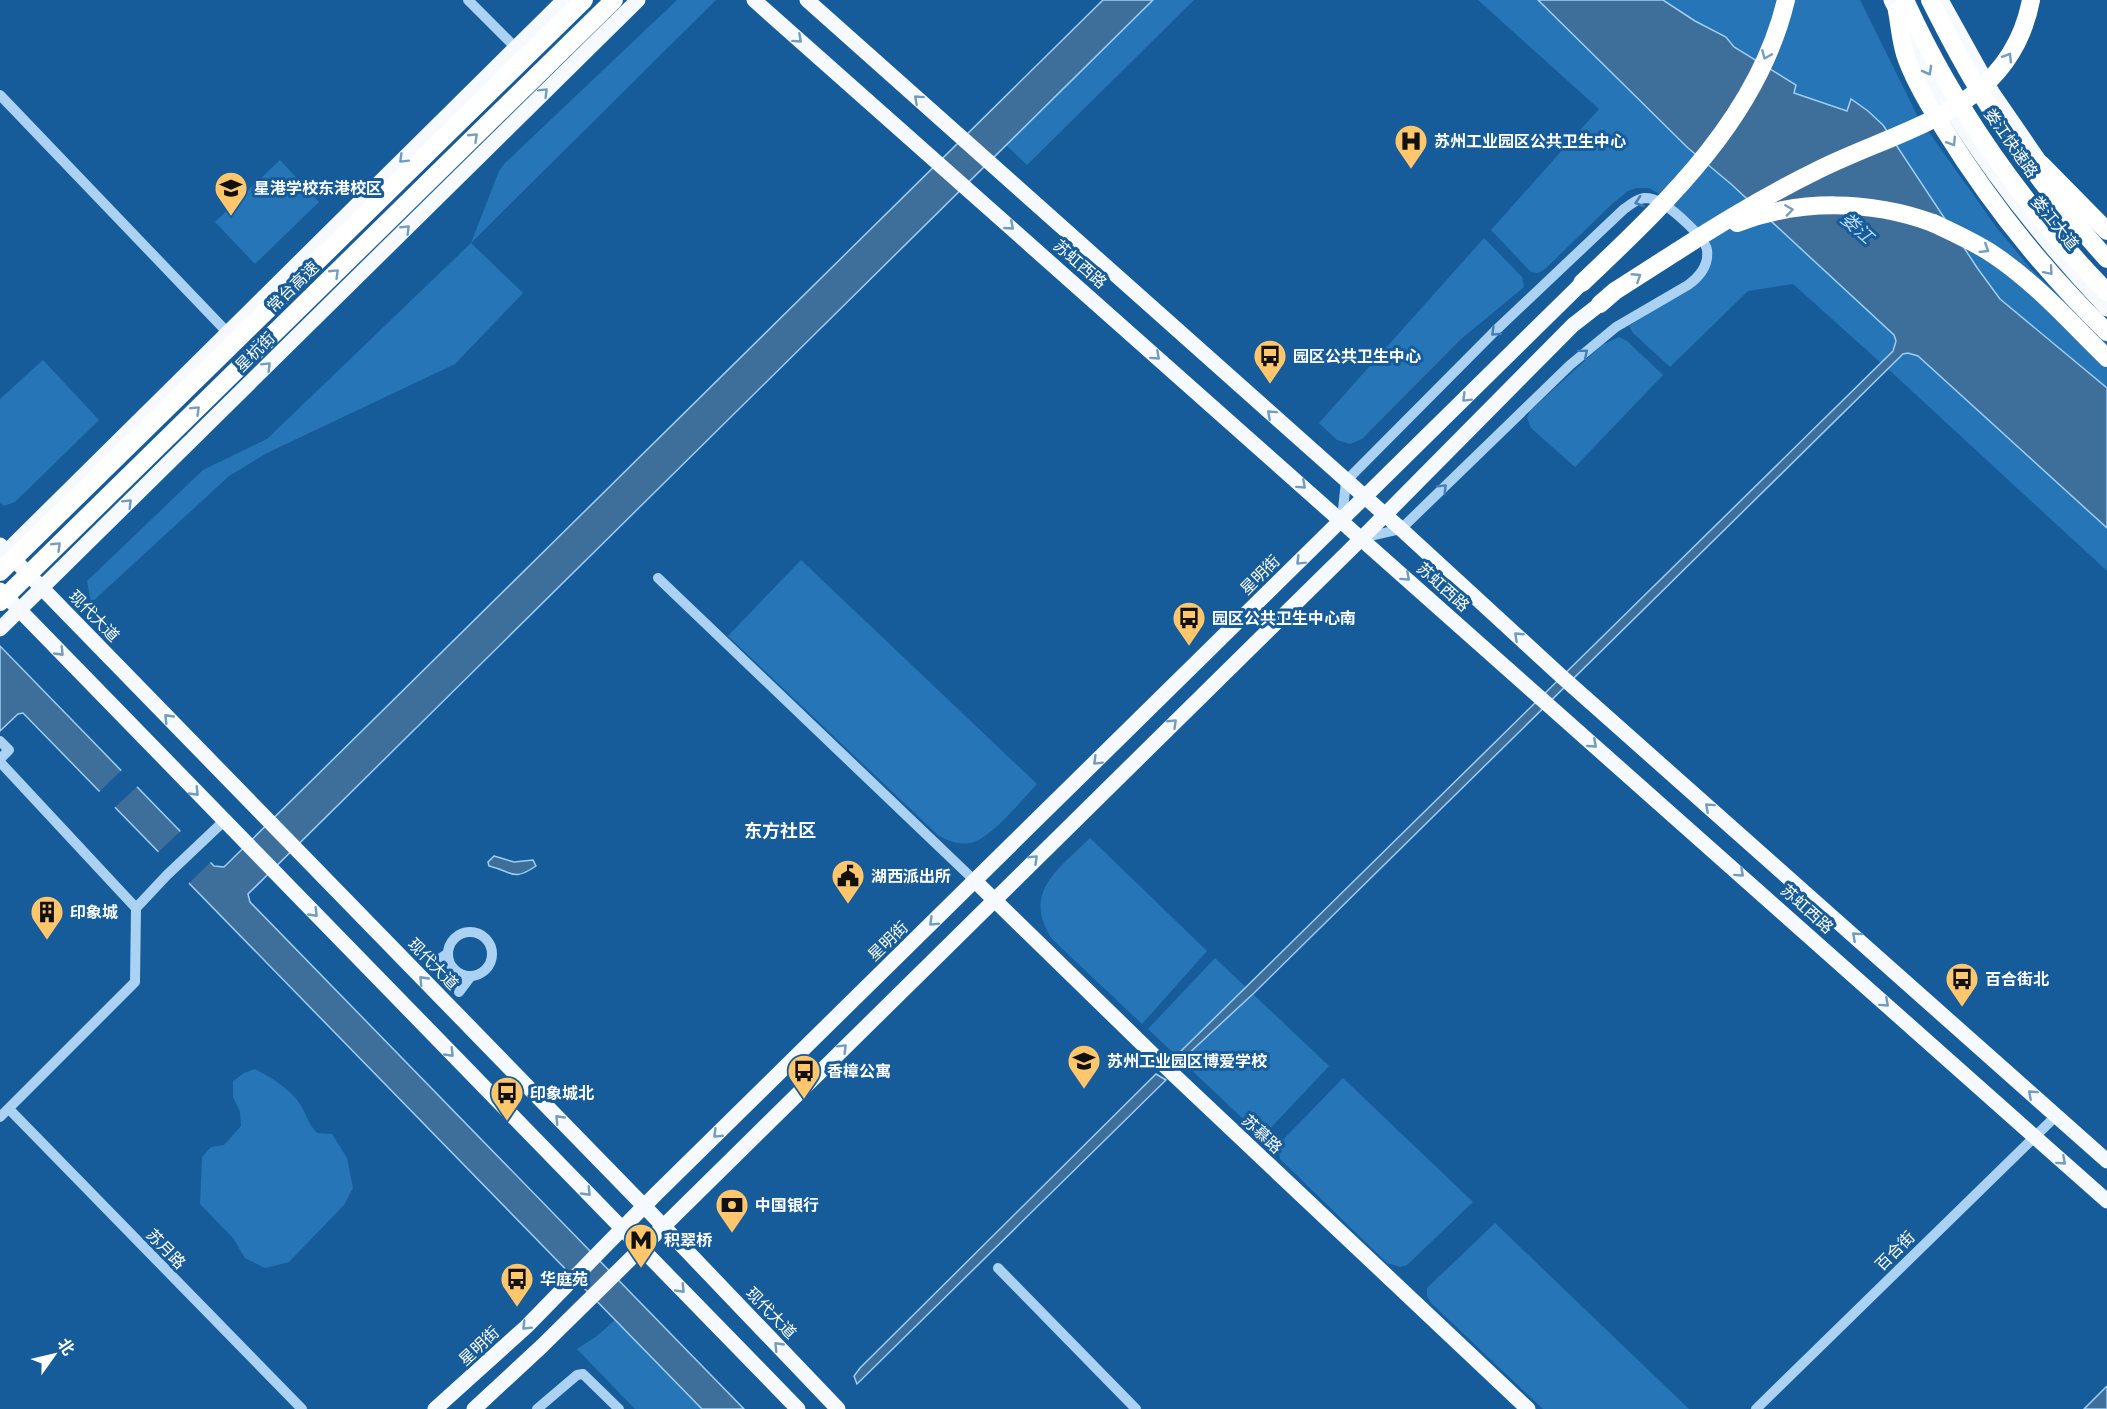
<svg xmlns="http://www.w3.org/2000/svg" width="2107" height="1409" font-family="'Fira Sans Condensed','Noto Sans SC',sans-serif">
<rect width="100%" height="100%" fill="#175c9a"/>
<g fill="#2675b6">
<polygon points="677,0 716,0 471,243 523,293 455,364 267,453 229,476 91,603 87,581 203,470 267,439 471,243 499,171 505,163"/>
<polygon points="1153,0 1194,0 1027,165 1006,145"/>
<path d="M1478,0H1538L1688,148L1731,184L1894,335C1898,347 1889,354 1881,363L1793,284L1748,291L1670,367L1633,333L1629,326L1694,284L1712,253L1709,240L1663,196L1649,188H1636L1628,191L1612,204L1545,269L1538,273L1531,272L1491,230L1599,109Z"/>
<polygon points="1663,0 1860,0 1918,117 1997,228 2031,269 2107,341 2107,388 2000,299 1978,269 1883,126 1868,111 1850,100 1848,111 1794,93 1733,47 1726,37 1695,21"/>
<polygon points="280,160 319,202 255,264 215,222"/>
<polygon points="1484,238 1522,277 1524,287 1460,340 1362,439 1350,444 1337,440 1319,423"/>
<polygon points="1619,337 1627,341 1663,375 1575,467 1531,428 1527,418 1530,411 1602,345"/>
<polygon points="1908,353 1918,356 2107,528 2107,571 1887,368 1897,358"/>
<polygon points="43,360 99,420 15,502 4,506 0,503 0,399"/>
<path d="M801,560L1037,784C1023,799 988,841 970,843C959,845 949,841 939,836L728,636Z"/>
<path d="M1090,838L1207,951L1142,1024L1052,939C1021,892 1059,869 1090,838Z"/>
<polygon points="1215,958 1329,1066 1267,1132 1257,1132 1148,1029"/>
<path d="M255,1069C272,1078 289,1088 300,1104C307,1115 307,1122 317,1133L332,1134L347,1158L353,1188L344,1205L289,1262L265,1268L245,1258L233,1238L200,1204L202,1157L211,1147L224,1145L241,1126L240,1112L233,1097V1081L244,1073Z"/>
<polygon points="1343,1078 1473,1202 1407,1265 1400,1267 1387,1263 1280,1159 1278,1145"/>
<polygon points="1495,1223 1689,1409 1543,1409 1431,1303 1427,1296 1427,1288"/>
<polygon points="615,1320 702,1409 635,1409 577,1349 597,1336"/>
</g>
<g fill="#3e6f9b" stroke="#9ecef4" stroke-width="1.5">
<polygon points="1103,0 1153,0 248,894 250,902 744,1409 702,1409 23,713 18,714 0,731 0,646 214,866 224,867"/>
<polygon points="1538,0 1663,0 1695,21 1726,37 1734,47 1796,85 1794,93 1847,111 1851,99 1868,111 1883,125 1978,269 2000,299 2107,388 2107,528 1918,356 1908,353 1903,354 1254,993 1186,1056 1181,1051 1893,351 1896,341 1894,335 1731,184 1688,148"/>
<path d="M494,856L514,862L533,860L536,866C512,882 514,872 489,866L488,862Z"/>
<polygon points="1156,1074 1166,1080 857,1384 854,1376 860,1368"/>
<polygon points="2107,1386 2107,1409 2084,1409"/>
</g>
<g fill="#175c9a">
<polygon points="123,769 139,785 113,809 98,793"/>
<polygon points="183,829 213,860 187,885 156,854"/>
</g>
<g fill="none" stroke-linecap="round" stroke-linejoin="round">
<g stroke="#abd2f2" stroke-width="10">
<polyline points="468,0 516,48"/>
<polyline points="0,95 228,333"/>
<path d="M1342,519L1346,481L1495,331L1624,209C1630,205 1636,199 1644,198C1650,198 1657,200 1662,203C1673,210 1705,237 1707,250C1709,265 1699,277 1688,285L1616,327L1570,365L1401,529L1362,538"/>
<polyline points="658,578 975,881"/>
<polyline points="0,741 9,750 0,759"/>
<polyline points="0,762 136,908 135,982 0,1117"/>
<polyline points="136,908 167,875 224,821"/>
<circle cx="470" cy="954" r="22"/>
<polyline points="432,964 447,954"/>
<polyline points="459,992 471,976"/>
<polyline points="9,1109 302,1409"/>
<polyline points="998,1268 1136,1409"/>
<polyline points="537,1409 577,1375 583,1374 619,1409"/>
<polyline points="1756,1409 2056,1116"/>
</g>
<g stroke="#f6faff" stroke-width="15">
<polyline points="754,0 2107,1201"/>
<polyline points="807,0 1401,529 1561,676 2107,1161"/>
<path d="M1891,0C1945,115 2020,217 2107,309"/>
<polyline points="1941,0 1992,92 2047,172"/>
<polyline points="0,545 644,1206 838,1409"/>
<polyline points="1,557 564,0"/>
<polyline points="0,590 798,1409"/>
<polyline points="0,629 638,0"/>
<polyline points="975,881 1174,1075 1528,1409"/>
<polyline points="435,1409 526,1327 655,1195 1582,283"/>
<polyline points="474,1409 542,1346 1362,538 1573,325 1600,304"/>
</g>
<g stroke="#fff" stroke-width="18">
<path d="M1905,0C1953,107 2025,208 2107,292"/>
<path d="M1930,0C1947,34 1965,68 1985,100C2020,157 2062,209 2107,259"/>
<path d="M1897,11C1900,27 1901,45 1907,60C1916,84 1931,108 1944,129C1990,203 2044,271 2107,332"/>
<polyline points="2041,164 2107,231"/>
<path d="M1933,223C1954,233 1975,242 1994,255C2036,283 2071,323 2107,358"/>
<polyline points="1600,304 1615,291 1676,252"/>
</g>
<g stroke="#fff" stroke-width="18">
<path d="M1737,223C1800,199 1870,200 1933,223"/>
<path d="M1676,252C1722,222 1769,194 1818,170C1904,127 2010,111 2031,0"/>
<path d="M1582,283C1666,203 1758,118 1786,0"/>
<polyline points="0,572 584,0"/>
<polyline points="0,602 614,0"/>
</g>
</g>
<defs><path id="oneway-chevron" d="M-2-3.5L2.5 0L-2 3.5" fill="none" stroke-width="1.6" stroke-linecap="round" stroke-linejoin="round" transform="scale(1.5)"/></defs>
<g stroke="#709bc2">
<use href="#oneway-chevron" transform="translate(798 39) rotate(42)"/>
<use href="#oneway-chevron" transform="translate(1928 71) rotate(61)"/>
<use href="#oneway-chevron" transform="translate(544 92) rotate(-45)"/>
<use href="#oneway-chevron" transform="translate(918 99) rotate(-138)"/>
<use href="#oneway-chevron" transform="translate(403 159) rotate(135)"/>
<use href="#oneway-chevron" transform="translate(1010 226) rotate(41)"/>
<use href="#oneway-chevron" transform="translate(406 229) rotate(-45)"/>
<use href="#oneway-chevron" transform="translate(1156 356) rotate(42)"/>
<use href="#oneway-chevron" transform="translate(267 366) rotate(-45)"/>
<use href="#oneway-chevron" transform="translate(1466 398) rotate(135)"/>
<use href="#oneway-chevron" transform="translate(1271 414) rotate(-138)"/>
<use href="#oneway-chevron" transform="translate(1302 485) rotate(42)"/>
<use href="#oneway-chevron" transform="translate(128 503) rotate(-45)"/>
<use href="#oneway-chevron" transform="translate(1300 561) rotate(135)"/>
<use href="#oneway-chevron" transform="translate(1406 577) rotate(42)"/>
<use href="#oneway-chevron" transform="translate(1518 636) rotate(-137)"/>
<use href="#oneway-chevron" transform="translate(60 652) rotate(46)"/>
<use href="#oneway-chevron" transform="translate(168 718) rotate(-134)"/>
<use href="#oneway-chevron" transform="translate(1173 723) rotate(-44)"/>
<use href="#oneway-chevron" transform="translate(1593 744) rotate(41)"/>
<use href="#oneway-chevron" transform="translate(1097 761) rotate(135)"/>
<use href="#oneway-chevron" transform="translate(195 792) rotate(46)"/>
<use href="#oneway-chevron" transform="translate(1709 807) rotate(-138)"/>
<use href="#oneway-chevron" transform="translate(1034 859) rotate(-44)"/>
<use href="#oneway-chevron" transform="translate(1740 873) rotate(42)"/>
<use href="#oneway-chevron" transform="translate(314 913) rotate(46)"/>
<use href="#oneway-chevron" transform="translate(933 922) rotate(136)"/>
<use href="#oneway-chevron" transform="translate(1856 936) rotate(-138)"/>
<use href="#oneway-chevron" transform="translate(423 980) rotate(-134)"/>
<use href="#oneway-chevron" transform="translate(1885 1003) rotate(42)"/>
<use href="#oneway-chevron" transform="translate(843 1048) rotate(-45)"/>
<use href="#oneway-chevron" transform="translate(450 1053) rotate(46)"/>
<use href="#oneway-chevron" transform="translate(2032 1094) rotate(-138)"/>
<use href="#oneway-chevron" transform="translate(559 1119) rotate(-134)"/>
<use href="#oneway-chevron" transform="translate(717 1134) rotate(136)"/>
<use href="#oneway-chevron" transform="translate(2062 1161) rotate(42)"/>
<use href="#oneway-chevron" transform="translate(587 1192) rotate(46)"/>
<use href="#oneway-chevron" transform="translate(681 1289) rotate(46)"/>
<use href="#oneway-chevron" transform="translate(526 1326) rotate(135)"/>
<use href="#oneway-chevron" transform="translate(778 1346) rotate(-134)"/>
</g>
<g stroke="#749dc2">
<use href="#oneway-chevron" transform="translate(1766 55) rotate(113)"/>
<use href="#oneway-chevron" transform="translate(2008 57) rotate(-58)"/>
<use href="#oneway-chevron" transform="translate(474 137) rotate(-44)"/>
<use href="#oneway-chevron" transform="translate(1952 142) rotate(58)"/>
<use href="#oneway-chevron" transform="translate(1789 210) rotate(-8)"/>
<use href="#oneway-chevron" transform="translate(1985 249) rotate(32)"/>
<use href="#oneway-chevron" transform="translate(2049 271) rotate(49)"/>
<use href="#oneway-chevron" transform="translate(335 273) rotate(-44)"/>
<use href="#oneway-chevron" transform="translate(1637 277) rotate(-33)"/>
<use href="#oneway-chevron" transform="translate(196 410) rotate(-44)"/>
<use href="#oneway-chevron" transform="translate(57 546) rotate(-44)"/>
</g>
<g stroke="#437fb4">
<use href="#oneway-chevron" transform="translate(1639 202) rotate(161)"/>
<use href="#oneway-chevron" transform="translate(1495 332) rotate(136)"/>
<use href="#oneway-chevron" transform="translate(1584 353) rotate(-40)"/>
<use href="#oneway-chevron" transform="translate(1443 488) rotate(-45)"/>
</g>
<defs>
<g id="hospital-pin" transform="scale(1.725)"><path d="M0 17L-7.5 6A9.5 9.5 0 1 1 7.5 6Z" fill="#ffc66c" stroke="#175c9a"/><path d="M-5-5h3v3.5h4V-5h3V5h-3V1.5h-4V5h-3Z" fill="#111"/></g>
<g id="school-pin" transform="scale(1.725)"><path d="M0 17L-7.5 6A9.5 9.5 0 1 1 7.5 6Z" fill="#ffc66c" stroke="#175c9a"/><path d="M0-5L7-2L0 1L-7-2ZM-4 1L0 2.5L4 1V4Q0 6-4 4Z" fill="#111"/></g>
<g id="bus-pin" transform="scale(1.725)"><path d="M0 17L-7.5 6A9.5 9.5 0 1 1 7.5 6Z" fill="#ffc66c" stroke="#175c9a"/><path d="M-5-6H5V4H4V6H2V4H-2V6H-4V4H-5ZM-3.5-4V0h7V-4ZM-3.5 1.2v1.5H-2V1.2ZM2 1.2v1.5H3.5V1.2Z" fill="#111"/></g>
<g id="civic-pin" transform="scale(1.725)"><path d="M0 17L-7.5 6A9.5 9.5 0 1 1 7.5 6Z" fill="#ffc66c" stroke="#175c9a"/><path d="M-.6-6.5H3V-4.5H.6V-3L4-1V1h2V6H-6V1h2V-1L-.6-3ZM-1.2 2.5V6h2.4V2.5Z" fill="#111"/></g>
<g id="building-pin" transform="scale(1.725)"><path d="M0 17L-7.5 6A9.5 9.5 0 1 1 7.5 6Z" fill="#ffc66c" stroke="#175c9a"/><path d="M-4-6H4V6H1V3H-1V6H-4ZM-2.5-4.3h1.7v1.8h-1.7ZM.8-4.3h1.7v1.8H.8ZM-2.5-1h1.7V.8h-1.7ZM.8-1h1.7V.8H.8Z" fill="#111"/></g>
<g id="bank-pin" transform="scale(1.725)"><path d="M0 17L-7.5 6A9.5 9.5 0 1 1 7.5 6Z" fill="#ffc66c" stroke="#175c9a"/><path d="M-6-4H6V4H-6ZM0-2.3a2.3 2.3 0 1 0 0 4.6a2.3 2.3 0 1 0 0-4.6Z" fill="#111"/></g>
<g id="metro-pin" transform="scale(1.725)"><path d="M0 17L-7.5 6A9.5 9.5 0 1 1 7.5 6Z" fill="#ffc66c" stroke="#175c9a"/><path d="M-5.5 5V-5H-3L0 0L3-5H5.5V5H3V-.5L0 4L-3-.5V5Z" fill="#111"/></g>
</defs>
<g fill-rule="evenodd">
<use href="#hospital-pin" x="1411" y="141"/>
<use href="#school-pin" x="231" y="188"/>
<use href="#bus-pin" x="1270" y="356"/>
<use href="#bus-pin" x="1189" y="618"/>
<use href="#civic-pin" x="848" y="876"/>
<use href="#building-pin" x="47" y="912"/>
<use href="#bus-pin" x="1962" y="979"/>
<use href="#school-pin" x="1084" y="1061"/>
<use href="#bus-pin" x="804" y="1071"/>
<use href="#bus-pin" x="507" y="1093"/>
<use href="#bank-pin" x="732" y="1205"/>
<use href="#metro-pin" x="641" y="1240"/>
<use href="#bus-pin" x="517" y="1279"/>
</g>
<g text-anchor="middle" dominant-baseline="central" stroke-width="6" stroke-linejoin="round" paint-order="stroke">
<g font-size="16" font-weight="bold" fill="#fff" stroke="#175c9a" text-anchor="start">
<text x="1434" y="141">苏州工业园区公共卫生中心</text>
<text x="254" y="188">星港学校东港校区</text>
<text x="1293" y="356">园区公共卫生中心</text>
<text x="1212" y="618">园区公共卫生中心南</text>
<text x="871" y="876">湖西派出所</text>
<text x="70" y="912">印象城</text>
<text x="1985" y="979">百合街北</text>
<text x="1107" y="1061">苏州工业园区博爱学校</text>
<text x="827" y="1071">香樟公寓</text>
<text x="530" y="1093">印象城北</text>
<text x="755" y="1205">中国银行</text>
<text x="664" y="1240">积翠桥</text>
<text x="540" y="1279">华庭苑</text>
</g>
<g font-size="16" fill="#fff" stroke="#175c9a">
<text transform="translate(2011 143) rotate(55)">娄江快速路</text>
<text transform="translate(2055 223) rotate(51)">娄江大道</text>
<text transform="translate(1080 264) rotate(41)">苏虹西路</text>
<text transform="translate(293 287) rotate(-44)">常台高速</text>
<text transform="translate(255 352) rotate(-45)">星杭街</text>
<text transform="translate(1260 575) rotate(-45)">星明街</text>
<text transform="translate(1443 587) rotate(42)">苏虹西路</text>
<text transform="translate(94 616) rotate(46)">现代大道</text>
<text transform="translate(1807 909) rotate(42)">苏虹西路</text>
<text transform="translate(888 941) rotate(-44)">星明街</text>
<text transform="translate(433 964) rotate(46)">现代大道</text>
<text transform="translate(1262 1134) rotate(43)">苏慕路</text>
<text transform="translate(166 1249) rotate(46)">苏月路</text>
<text transform="translate(1895 1251) rotate(-45)">百合街</text>
<text transform="translate(771 1313) rotate(46)">现代大道</text>
<text transform="translate(479 1346) rotate(-43)">星明街</text>
</g>
<g font-size="18" font-style="italic" fill="#b8dcf8" stroke="#175c9a">
<text transform="translate(1857 228) rotate(42)">娄江</text>
</g>
<g font-size="18" font-weight="bold" fill="#fff" stroke="#175c9a">
<text x="780" y="831">东方社区</text>
</g>
</g>
<g transform="translate(54 1355) rotate(56)" stroke="#175c9a" stroke-width="4.5" paint-order="stroke">
<path d="M0-4.5L10 22L0 15L-10 22Z" fill="#ffffff"/>
<text y="-9" font-size="16" font-weight="bold" text-anchor="middle" fill="#ffffff">北</text>
</g>
</svg>
